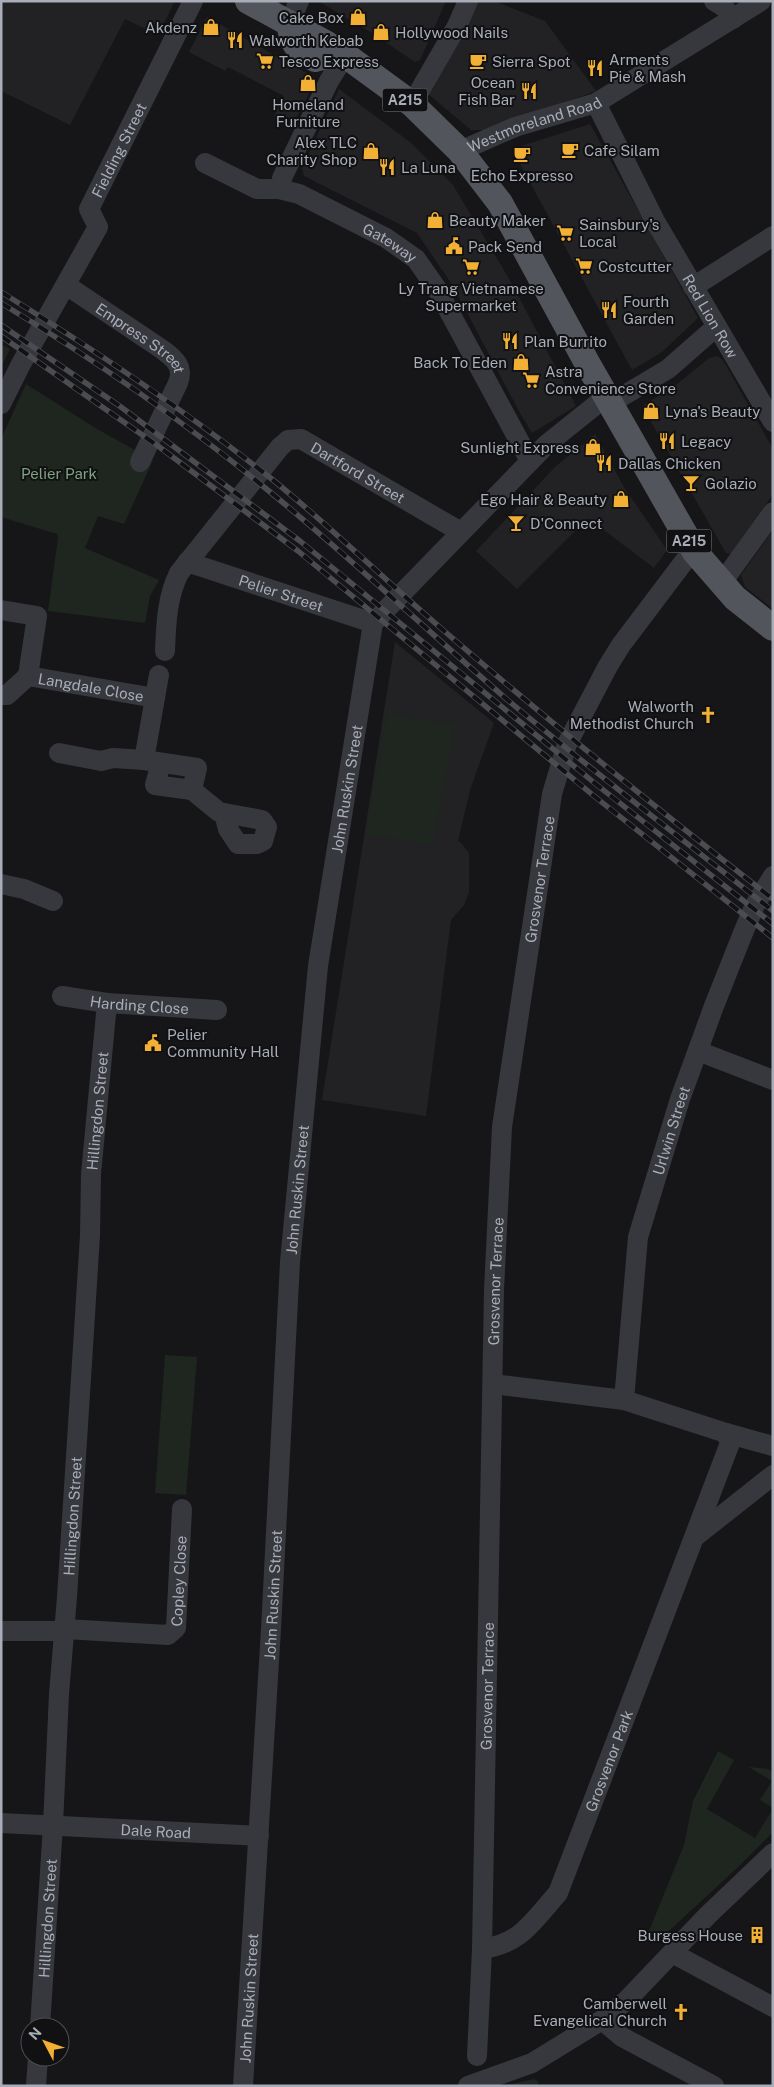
<svg xmlns="http://www.w3.org/2000/svg" width="774" height="2087" font-family="'Public Sans',sans-serif">
<rect width="100%" height="100%" fill="#161618"/>
<g fill="#222225">
<polygon points="1,1 169,1 174,3 158,35 125,19 70,125 1,91"/>
<polygon points="318,1 446,1 420,60 415,62 372,33"/>
<polygon points="470,1 494,1 545,21 596,91 487,130 471,130 427,93"/>
<polygon points="207,17 315,78 315,82 292,126 274,116 284,96 228,67 225,71 189,52"/>
<polygon points="339,89 410,142 453,185 511,282 576,406 532,433 521,415 453,286 417,233 304,176 302,168"/>
<polygon points="590,124 698,318 662,352 632,370 514,153 515,148"/>
<polygon points="717,356 723,360 773,449 773,494 732,554 726,553 643,408 644,405 676,385 709,358"/>
<polygon points="595,434 624,487 667,550 654,568 588,518 517,589 476,551 555,467"/>
<polygon points="773,530 773,609 745,587 741,575"/>
<polygon points="395,642 494,723 470,790 458,841 461,843 469,853 469,892 464,905 451,920 426,1116 322,1100"/>
</g>
<g fill="#1e261f">
<polygon points="1,344 10,349 1,367"/>
<polygon points="26,384 97,429 153,460 124,524 98,516 85,548 159,580 150,596 145,623 48,611 58,538 57,534 1,517 1,439"/>
<polygon points="387,714 455,725 433,845 366,834"/>
<polygon points="165,1355 197,1357 186,1495 155,1493"/>
<polygon points="718,1751 734,1760 707,1809 755,1838 771,1812 773,1814 773,1832 736,1869 658,1941 647,1936 684,1845 693,1801"/>
<polygon points="749,1767 768,1769 773,1772 773,1808 760,1800 772,1781"/>
<polygon points="534,2079 539,2082 537,2086 502,2086"/>
</g>
<g fill="none" stroke-linecap="round" stroke-linejoin="round">
<g stroke="#37383d" stroke-width="20">
<polyline points="714,1 724,7 733,19"/>
<polyline points="289,23 299,1"/>
<path id="s1" d="M596,103L655,221L773,422"/>
<polyline points="412,104 457,26 468,1"/>
<path id="s2" d="M460,151L515,127L596,103L761,1"/>
<path id="s3" d="M205,163L257,189H279L299,194L386,238L416,259L437,289L530,461"/>
<polyline points="282,178 329,81 345,55"/>
<path id="s4" d="M66,285L163,350C176,360 184,367 178,383L140,462"/>
<polyline points="693,287 773,236"/>
<polyline points="611,403 668,369 716,327"/>
<path id="s5" d="M1,404L21,364L98,227L89,209L193,1"/>
<path id="s6" d="M187,562L373,623"/>
<polyline points="721,584 773,512"/>
<path id="s7" d="M1,610L37,616L28,676L155,698"/>
<path id="s8" d="M165,651C166,624 167,597 179,573L280,447L288,440L301,439L461,532"/>
<polyline points="159,675 144,760 197,768 192,790 219,812 224,813 262,820 267,827 263,841 257,844 238,844 228,829 224,813"/>
<polyline points="1,695 7,695 28,676"/>
<polyline points="59,753 101,761 113,758 144,760"/>
<polyline points="161,763 155,785 192,790"/>
<polyline points="1,884 24,889 53,901"/>
<path id="s9" d="M62,996L107,1003L217,1010"/>
<polyline points="698,1051 773,1080"/>
<path id="s10" d="M624,1400L638,1237L680,1099L714,1006L743,933L755,905L773,876"/>
<polyline points="726,1433 773,1446"/>
<polyline points="696,1536 773,1475"/>
<path id="s11" d="M1,1631H54L65,1629L168,1635L176,1628L182,1509"/>
<path id="s12" d="M1,1823L259,1836"/>
<path id="s13" d="M482,1949C521,1944 533,1921 558,1893L730,1443L726,1433L624,1400L493,1384"/>
<polyline points="672,1953 773,2007"/>
<polyline points="602,2020 622,2037 714,2086"/>
<path id="s14" d="M40,2027L53,1825L59,1694L67,1597L84,1331L90,1235L91,1174L107,1003"/>
<path id="s15" d="M477,2056L482,1949L494,1290L502,1127L552,794L567,744L608,666L621,645L686,559L695,552"/>
<polyline points="36,2086 38,2057"/>
<path id="s16" d="M243,2086L271,1629L290,1262L318,966L373,623L547,444L607,396"/>
<polyline points="468,2086 532,2063 602,2020 627,2000 708,1915 773,1853"/>
</g>
<g stroke="#53555c" stroke-width="26">
<polyline points="248,1 327,44 345,55 412,104 460,151 500,203 586,361 695,552 735,598 773,628"/>
<path d="M289,23C294,47 294,46 315,59L340,52"/>
</g>
<g stroke="#4a4c52" stroke-width="5.5">
<g id="rail">
<path d="M1,292C95,350 186,411 273,480C332,528 386,581 443,630C551,723 661,812 773,899"/>
<path d="M1,303C93,359 181,419 264,487C349,556 427,631 510,702C596,774 685,841 773,911"/>
<polyline points="1,325 121,407 300,541 597,785 773,924"/>
<polyline points="1,336 158,446 298,551 594,796 773,938"/>
</g>
</g>
<use href="#rail" stroke="#111113" stroke-width="4" stroke-dasharray="11" stroke-linecap="butt"/>
</g>
<defs>
<g id="shop-bare" transform="scale(1.35)"><path d="M-5-2.5h2.3a2.7 3.5 0 0 1 5.4 0H5L5.5 6h-11ZM-1.5-2.5h3a1.5 2.3 0 0 0-3 0Z" fill="#f2b134" stroke="#111113" stroke-width="2.5" paint-order="stroke"/></g>
<g id="restaurant-bare" transform="scale(1.35)"><path d="M-5-6h1v4h1v-4h1v4h1v-4h1v5L-1.5 .5V6h-2V.5L-5-1ZM5-6V6H3V1.5H1.5Q1.5-4 5-6Z" fill="#f2b134" stroke="#111113" stroke-width="2.5" paint-order="stroke"/></g>
<g id="supermarket-bare" transform="scale(1.35)"><path d="M-6-5.5h2.5l.6 2H6L4.5 2H-2.5L-4.4-4H-6ZM-1.5 3.2a1.3 1.3 0 1 0 .1 0ZM3 3.2a1.3 1.3 0 1 0 .1 0Z" fill="#f2b134" stroke="#111113" stroke-width="2.5" paint-order="stroke"/></g>
<g id="cafe-bare" transform="scale(1.35)"><path d="M-5.5-4.5H6V0H3Q3 3.5 0 3.5H-2.5Q-5.5 3.5-5.5 0ZM3-3.2v2h1.7v-2ZM-6 4.5H4V6H-6Z" fill="#f2b134" stroke="#111113" stroke-width="2.5" paint-order="stroke"/></g>
<g id="civic-bare" transform="scale(1.35)"><path d="M-.6-6.5H3V-4.5H.6V-3L4-1V1h2V6H-6V1h2V-1L-.6-3ZM-1.2 2.5V6h2.4V2.5Z" fill="#f2b134" stroke="#111113" stroke-width="2.5" paint-order="stroke"/></g>
<g id="bar-bare" transform="scale(1.35)"><path d="M-6-5H6L.8 .8V4.5H3.5V6h-7V4.5H-.8V.8Z" fill="#f2b134" stroke="#111113" stroke-width="2.5" paint-order="stroke"/></g>
<g id="church-bare" transform="scale(1.35)"><path d="M-1.2-6h2.4v3.5h3.3v2.4h-3.3V6h-2.4V-.1h-3.3v-2.4h3.3Z" fill="#f2b134" stroke="#111113" stroke-width="2.5" paint-order="stroke"/></g>
<g id="building-bare" transform="scale(1.35)"><path d="M-4-6H4V6H1V3H-1V6H-4ZM-2.5-4.3h1.7v1.8h-1.7ZM.8-4.3h1.7v1.8H.8ZM-2.5-1h1.7V.8h-1.7ZM.8-1h1.7V.8H.8Z" fill="#f2b134" stroke="#111113" stroke-width="2.5" paint-order="stroke"/></g>
</defs>
<g fill-rule="evenodd">
<use href="#shop-bare" x="358" y="17"/>
<use href="#shop-bare" x="211" y="27"/>
<use href="#shop-bare" x="381" y="32"/>
<use href="#restaurant-bare" x="235" y="40"/>
<use href="#supermarket-bare" x="265" y="61"/>
<use href="#cafe-bare" x="478" y="61"/>
<use href="#restaurant-bare" x="595" y="68"/>
<use href="#shop-bare" x="308" y="83"/>
<use href="#restaurant-bare" x="529" y="91"/>
<use href="#cafe-bare" x="570" y="150"/>
<use href="#shop-bare" x="371" y="151"/>
<use href="#cafe-bare" x="522" y="154"/>
<use href="#restaurant-bare" x="387" y="167"/>
<use href="#shop-bare" x="435" y="220"/>
<use href="#supermarket-bare" x="565" y="233"/>
<use href="#civic-bare" x="454" y="246"/>
<use href="#supermarket-bare" x="584" y="266"/>
<use href="#supermarket-bare" x="471" y="267"/>
<use href="#restaurant-bare" x="609" y="310"/>
<use href="#restaurant-bare" x="510" y="341"/>
<use href="#shop-bare" x="521" y="362"/>
<use href="#supermarket-bare" x="531" y="380"/>
<use href="#shop-bare" x="651" y="411"/>
<use href="#restaurant-bare" x="667" y="441"/>
<use href="#shop-bare" x="593" y="447"/>
<use href="#restaurant-bare" x="604" y="463"/>
<use href="#bar-bare" x="691" y="483"/>
<use href="#shop-bare" x="621" y="499"/>
<use href="#bar-bare" x="516" y="523"/>
<use href="#church-bare" x="708" y="715"/>
<use href="#civic-bare" x="153" y="1043"/>
<use href="#building-bare" x="757" y="1935"/>
<use href="#church-bare" x="681" y="2012"/>
</g>
<g text-anchor="middle" dominant-baseline="central" stroke-width="4" stroke-linejoin="round" paint-order="stroke">
<g fill="#111113" stroke="#7b7e86" stroke-width="1">
<rect x="382.5" y="88.5" width="45" height="23" rx="4"/>
<rect x="666.5" y="529.5" width="45" height="23" rx="4"/>
</g>
<g font-size="14" font-weight="bold" fill="#a8adb8">
<text x="405" y="100">A215</text>
<text x="689" y="541">A215</text>
</g>
<g font-size="15" fill="#a8adb8" stroke="#111113" text-anchor="start">
<text x="344" y="17" text-anchor="end">Cake Box</text>
<text x="197" y="27" text-anchor="end">Akdenz</text>
<text x="395" y="32">Hollywood Nails</text>
<text x="249" y="40">Walworth Kebab</text>
<text x="609" y="59">Arments<tspan x="609" dy="17">Pie &amp; Mash</tspan></text>
<text x="279" y="61">Tesco Express</text>
<text x="492" y="61">Sierra Spot</text>
<text x="515" y="82" text-anchor="end">Ocean<tspan x="515" dy="17">Fish Bar</tspan></text>
<text x="308" y="104" text-anchor="middle">Homeland<tspan x="308" dy="17">Furniture</tspan></text>
<text x="357" y="142" text-anchor="end">Alex TLC<tspan x="357" dy="17">Charity Shop</tspan></text>
<text x="584" y="150">Cafe Silam</text>
<text x="401" y="167">La Luna</text>
<text x="522" y="175" text-anchor="middle">Echo Expresso</text>
<text x="449" y="220">Beauty Maker</text>
<text x="579" y="224">Sainsbury's<tspan x="579" dy="17">Local</tspan></text>
<text x="468" y="246">Pack Send</text>
<text x="598" y="266">Costcutter</text>
<text x="471" y="288" text-anchor="middle">Ly Trang Vietnamese<tspan x="471" dy="17">Supermarket</tspan></text>
<text x="623" y="301">Fourth<tspan x="623" dy="17">Garden</tspan></text>
<text x="524" y="341">Plan Burrito</text>
<text x="507" y="362" text-anchor="end">Back To Eden</text>
<text x="545" y="371">Astra<tspan x="545" dy="17">Convenience Store</tspan></text>
<text x="665" y="411">Lyna's Beauty</text>
<text x="681" y="441">Legacy</text>
<text x="579" y="447" text-anchor="end">Sunlight Express</text>
<text x="618" y="463">Dallas Chicken</text>
<text x="705" y="483">Golazio</text>
<text x="607" y="499" text-anchor="end">Ego Hair &amp; Beauty</text>
<text x="530" y="523">D'Connect</text>
<text x="694" y="706" text-anchor="end">Walworth<tspan x="694" dy="17">Methodist Church</tspan></text>
<text x="167" y="1034">Pelier<tspan x="167" dy="17">Community Hall</tspan></text>
<text x="743" y="1935" text-anchor="end">Burgess House</text>
<text x="667" y="2003" text-anchor="end">Camberwell<tspan x="667" dy="17">Evangelical Church</tspan></text>
</g>
<g font-size="15" fill="#a8adb8" stroke="#111113">
<text stroke="none"><textPath href="#s2" startOffset="79">Westmoreland Road</textPath></text>
<text stroke="none"><textPath href="#s5" startOffset="288">Fielding Street</textPath></text>
<text stroke="none"><textPath href="#s3" startOffset="204">Gateway</textPath></text>
<text stroke="none"><textPath href="#s1" startOffset="242">Red Lion Row</textPath></text>
<text stroke="none"><textPath href="#s4" startOffset="92">Empress Street</textPath></text>
<text stroke="none"><textPath href="#s8" startOffset="331">Dartford Street</textPath></text>
<text stroke="none"><textPath href="#s6" startOffset="99">Pelier Street</textPath></text>
<text stroke="none"><textPath href="#s7" startOffset="161">Langdale Close</textPath></text>
<text stroke="none"><textPath href="#s16" startOffset="1302">John Ruskin Street</textPath></text>
<text stroke="none"><textPath href="#s15" startOffset="1180">Grosvenor Terrace</textPath></text>
<text stroke="none"><textPath href="#s9" startOffset="78">Harding Close</textPath></text>
<text stroke="none"><textPath href="#s14" startOffset="918">Hillingdon Street</textPath></text>
<text stroke="none"><textPath href="#s10" startOffset="275">Urlwin Street</textPath></text>
<text stroke="none"><textPath href="#s16" startOffset="898">John Ruskin Street</textPath></text>
<text stroke="none"><textPath href="#s15" startOffset="775">Grosvenor Terrace</textPath></text>
<text stroke="none"><textPath href="#s14" startOffset="512">Hillingdon Street</textPath></text>
<text stroke="none"><textPath href="#s11" startOffset="225">Copley Close</textPath></text>
<text stroke="none"><textPath href="#s16" startOffset="492">John Ruskin Street</textPath></text>
<text stroke="none"><textPath href="#s15" startOffset="370">Grosvenor Terrace</textPath></text>
<text stroke="none"><textPath href="#s13" startOffset="239">Grosvenor Park</textPath></text>
<text stroke="none"><textPath href="#s12" startOffset="155">Dale Road</textPath></text>
<text stroke="none"><textPath href="#s14" startOffset="109">Hillingdon Street</textPath></text>
<text stroke="none"><textPath href="#s16" startOffset="88">John Ruskin Street</textPath></text>
</g>
<g font-size="15" fill="#7fa381" stroke="#111113">
<text x="59" y="473">Pelier Park</text>
</g>
</g>
<rect width="774" height="2087" fill="none" stroke="#a8adb8" stroke-width="5"/>
<g transform="translate(45 2042) rotate(311)"><circle r="24" fill="#111113" stroke="#4d4f55"/>
<path d="M0-4L9 19L0 12L-9 19Z" fill="#f2b134"/>
<text y="-8" font-size="14" font-weight="bold" text-anchor="middle" fill="#a8adb8">N</text>
</g>
</svg>
